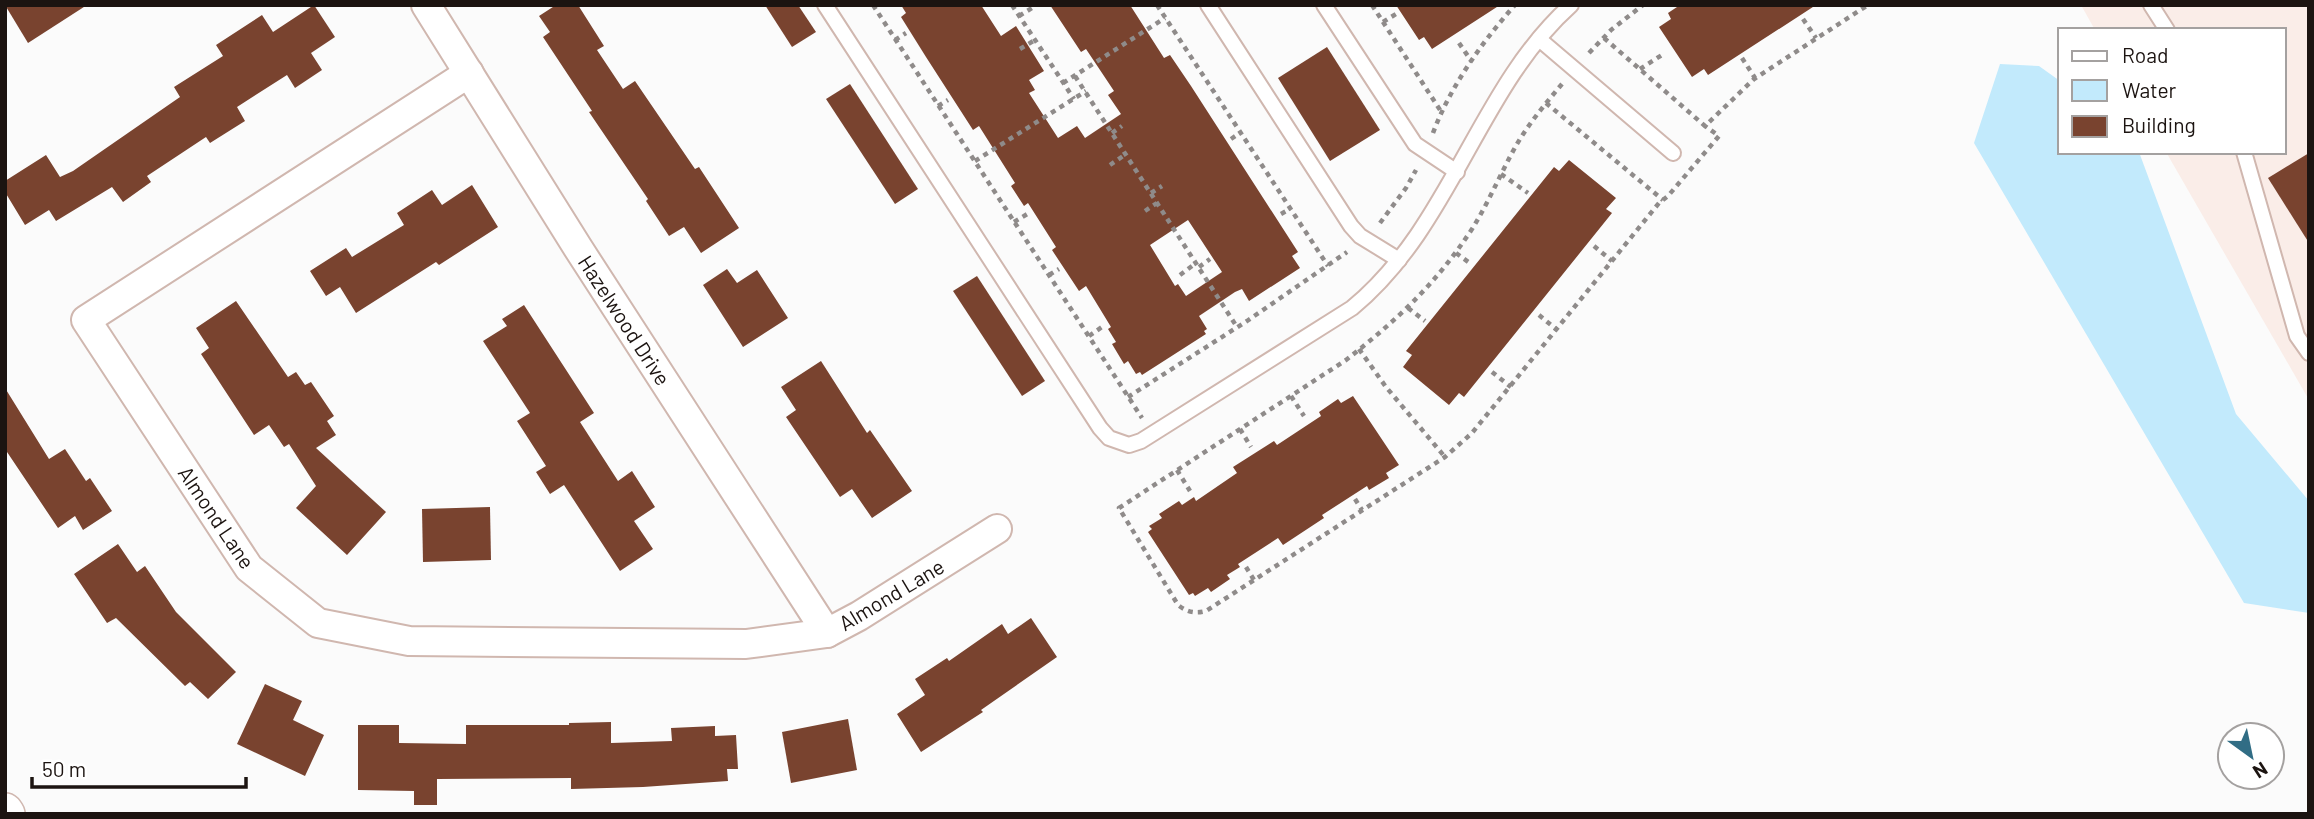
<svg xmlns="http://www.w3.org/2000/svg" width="2314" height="819" font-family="Barlow,sans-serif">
<rect width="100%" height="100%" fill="#fbfbfb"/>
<polygon fill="#faede8" points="2081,5 2309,5 2309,400 2166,152 2284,152 2284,30 2095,30"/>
<polygon fill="#c2eafc" points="2000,64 2039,66 2060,81 2060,152 2139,152 2236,414 2309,501 2309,613 2244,603 1974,143"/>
<g fill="#79432f" fill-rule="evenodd">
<polygon points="5,5 87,5 28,43"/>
<polygon points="314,5 335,37 311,53 322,70 295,88 287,75 237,107 245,121 210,143 206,137 147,176 151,182 123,202 112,187 56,221 49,210 25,225 5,192 5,181 46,155 60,177 73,171 180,97 174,87 223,56 216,45 262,15 273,32"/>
<polygon points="556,5 578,5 604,46 597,50 623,89 635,81 695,169 699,167 739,228 701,253 684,227 669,236 646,201 648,199 589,112 592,111 543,37 550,32 539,16"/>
<polygon points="765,5 798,5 816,32 792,47"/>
<path d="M901,5H981L1001,36L1016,26L1044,71L1029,80L1035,90L1029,93L1058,138L1077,126L1085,138L1121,114L1108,95L1114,91L1086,49L1081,52L1050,5H1130L1164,58L1170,55L1191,86L1298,252L1292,256L1300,268L1249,301L1242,289L1235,292L1199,316L1207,329L1204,331L1206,334L1142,375L1140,372L1136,374L1128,361L1124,364L1112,344L1116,342L1108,329L1111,327L1086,286L1079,291L1052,250L1056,247L1028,203L1024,206L1011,186L1015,183L979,126L973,130L926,57L901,17L906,13ZM1188,220L1222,272L1186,296L1178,284L1175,286L1150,245Z"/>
<polygon points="1396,5 1500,5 1432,49 1424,37 1419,40"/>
<polygon points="1680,5 1816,5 1708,75 1704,69 1692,77 1659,27 1671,19 1668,13"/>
<polygon points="1327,47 1380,130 1330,161 1278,78"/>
<polygon points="850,84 918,189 895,204 826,99"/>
<polygon points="2309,153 2309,243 2268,178"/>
<polygon points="1569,160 1616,198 1606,209 1612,213 1464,397 1459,393 1449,405 1403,367 1412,355 1406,351 1554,167 1559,171"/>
<polygon points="472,185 498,227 439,265 436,262 356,313 340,287 326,296 310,271 346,248 352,257 404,225 397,213 432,190 442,205"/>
<polygon points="727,269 737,283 757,270 788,318 743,347 703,285"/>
<polygon points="977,276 1045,381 1022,396 953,291"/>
<polygon points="236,301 288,377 296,372 305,385 311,382 334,416 327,421 336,435 316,448 386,512 347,555 296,508 316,486 289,444 284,447 269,425 254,435 201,354 209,348 196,328"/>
<polygon points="524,305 594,413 580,422 618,481 632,471 655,507 634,521 653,549 620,571 564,485 550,494 536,472 546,466 517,421 530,413 483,341 507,326 502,319"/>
<polygon points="821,361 867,433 870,430 912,491 872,518 852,489 840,497 786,417 796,410 781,387"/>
<polygon points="5,388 49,459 65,449 86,481 90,478 112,511 83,530 75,516 58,528 5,449"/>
<polygon points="1353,396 1399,465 1386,473 1389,478 1369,490 1367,486 1322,515 1324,518 1283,545 1278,538 1238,564 1240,567 1227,575 1230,579 1211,592 1208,588 1195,596 1193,593 1189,595 1148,532 1152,529 1149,526 1162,518 1159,514 1179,501 1182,505 1194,497 1196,501 1237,473 1233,467 1274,441 1277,445 1321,416 1319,412 1338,399 1341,403"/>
<polygon points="490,507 491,560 423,562 422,509"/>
<polygon points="118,544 137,572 145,566 176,612 236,672 208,699 190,682 185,686 116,618 107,623 74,574"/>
<polygon points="1031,618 1057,657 981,710 983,712 921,752 897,714 925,695 915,679 947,658 949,661 1002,624 1008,634"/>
<polygon points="265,684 302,701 293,720 324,735 305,776 237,744"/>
<polygon points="848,719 857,770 791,783 782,732"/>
<polygon points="611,722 611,743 672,741 671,728 715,726 715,736 736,735 738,769 727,769 728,781 643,787 571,789 571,778 437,779 437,805 414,805 414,791 358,790 358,725 399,725 399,743 466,744 466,725 569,725 569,723"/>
</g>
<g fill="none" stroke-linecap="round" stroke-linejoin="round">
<g stroke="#d0b7af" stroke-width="18">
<g id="service">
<path d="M825,5L1100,428L1109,438L1129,445L1141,441L1352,308C1452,226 1478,88 1571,5"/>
<polyline points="1208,5 1351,226 1360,236 1399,260"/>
<polyline points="1324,5 1415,144 1457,172"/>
<polyline points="2151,5 2167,30"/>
<polyline points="1539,39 1673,153"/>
<polyline points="2244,152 2297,336 2309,353"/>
</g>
</g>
<g stroke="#d0b7af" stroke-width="32">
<g id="minor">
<polyline points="426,5 578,248 827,633"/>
<polyline points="469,73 86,320 249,568 318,623 409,641 746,644 827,633 859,616 997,529"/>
</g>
</g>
<g stroke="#d0b7af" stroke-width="38">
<polyline id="tertiary" points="5,811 7,814"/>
</g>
<g stroke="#8f8b8a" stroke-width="4.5" stroke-dasharray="5 5" stroke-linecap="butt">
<polyline points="873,5 1142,418"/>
<polyline points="1012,5 1074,99"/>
<polyline points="1157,5 1328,266"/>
<polyline points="1372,5 1442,113"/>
<polyline points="1019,16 1032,8"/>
<polyline points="1803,19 1816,38"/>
<polyline points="1383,22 1396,14"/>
<polyline points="1604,38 1705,126 1754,79 1868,5"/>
<polyline points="895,40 906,33"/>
<polyline points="1459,43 1472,62"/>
<polyline points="1020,49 1035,40"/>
<polyline points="1589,53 1611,30 1643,5"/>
<polyline points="1742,58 1755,78"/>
<polyline points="1640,69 1665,53"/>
<polyline points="1075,76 1237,327"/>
<polyline points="1063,83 1165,18"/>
<path d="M1562,84C1546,103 1530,122 1517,144C1501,172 1489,202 1472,229C1436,284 1397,320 1346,360L1119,508L1178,605C1187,612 1195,614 1206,611L1445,457L1472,433L1659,203L1668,196L1719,136L1705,126"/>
<polyline points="1546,103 1663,200"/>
<polyline points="938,106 948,100"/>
<polyline points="1112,133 1122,126"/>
<path d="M1433,133C1450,87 1482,42 1515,5"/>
<polyline points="1231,139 1240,133"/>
<polyline points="975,161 1086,91"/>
<polyline points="1110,165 1126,154"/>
<polyline points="1501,174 1528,193"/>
<polyline points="1151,193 1162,186"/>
<polyline points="1145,211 1157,203"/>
<polyline points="1281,214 1290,209"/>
<polyline points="1014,222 1029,213"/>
<polyline points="1380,223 1406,188 1416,170"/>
<polyline points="1594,246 1612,261"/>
<polyline points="1456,253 1471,264"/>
<polyline points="1199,267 1210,259"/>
<polyline points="1049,275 1059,269"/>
<polyline points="1180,275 1196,263"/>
<polyline points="1408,308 1425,321"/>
<polyline points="1539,315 1557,330"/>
<polyline points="1089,336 1102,327"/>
<polyline points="1359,349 1386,387 1445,457"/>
<polyline points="1492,372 1511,387"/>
<polyline points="1291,396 1304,416"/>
<polyline points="1128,397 1247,321 1347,252"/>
<polyline points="1240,429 1251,447"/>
<polyline points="1177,470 1190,491"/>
<polyline points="1355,499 1362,510"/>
<polyline points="1246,567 1254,580"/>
</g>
<use href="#service" stroke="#fff" stroke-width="14"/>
<use href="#minor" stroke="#fff" stroke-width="28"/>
<use href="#tertiary" stroke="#fff" stroke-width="35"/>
</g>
<g text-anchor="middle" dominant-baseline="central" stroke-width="7" stroke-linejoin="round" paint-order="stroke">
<g font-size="21" fill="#1c1411" stroke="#fff">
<text transform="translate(625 320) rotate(57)">Hazelwood Drive</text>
<text transform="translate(217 517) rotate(56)">Almond Lane</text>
<text transform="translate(891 594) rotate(-31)">Almond Lane</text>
</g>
</g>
<rect width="2314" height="819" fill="none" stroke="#1c1411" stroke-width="14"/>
<rect x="2058" y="28" width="228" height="126" fill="#ffffff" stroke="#a4a1a0" stroke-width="2"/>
<rect x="2072" y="51" width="35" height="10" fill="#ffffff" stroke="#a4a1a0" stroke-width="2"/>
<text x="2122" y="63" font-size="21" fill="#1c1411">Road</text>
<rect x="2072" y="80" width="35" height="21" fill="#c2eafc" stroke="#a4a1a0" stroke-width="2"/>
<text x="2122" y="98" font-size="21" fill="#1c1411">Water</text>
<rect x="2072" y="116" width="35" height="21" fill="#79432f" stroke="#a4a1a0" stroke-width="2"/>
<text x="2122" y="133" font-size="21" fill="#1c1411">Building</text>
<g transform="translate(2251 756) rotate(147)"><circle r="33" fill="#ffffff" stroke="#a4a1a0" stroke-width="2"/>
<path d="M0-5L12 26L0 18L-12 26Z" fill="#316d85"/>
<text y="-10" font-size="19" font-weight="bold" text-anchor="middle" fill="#1c1411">N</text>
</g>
<path d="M32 777v10h214v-10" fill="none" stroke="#1c1411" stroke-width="3.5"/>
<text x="42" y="777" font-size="21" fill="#1c1411" stroke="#ffffff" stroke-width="5" paint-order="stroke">50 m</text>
</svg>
